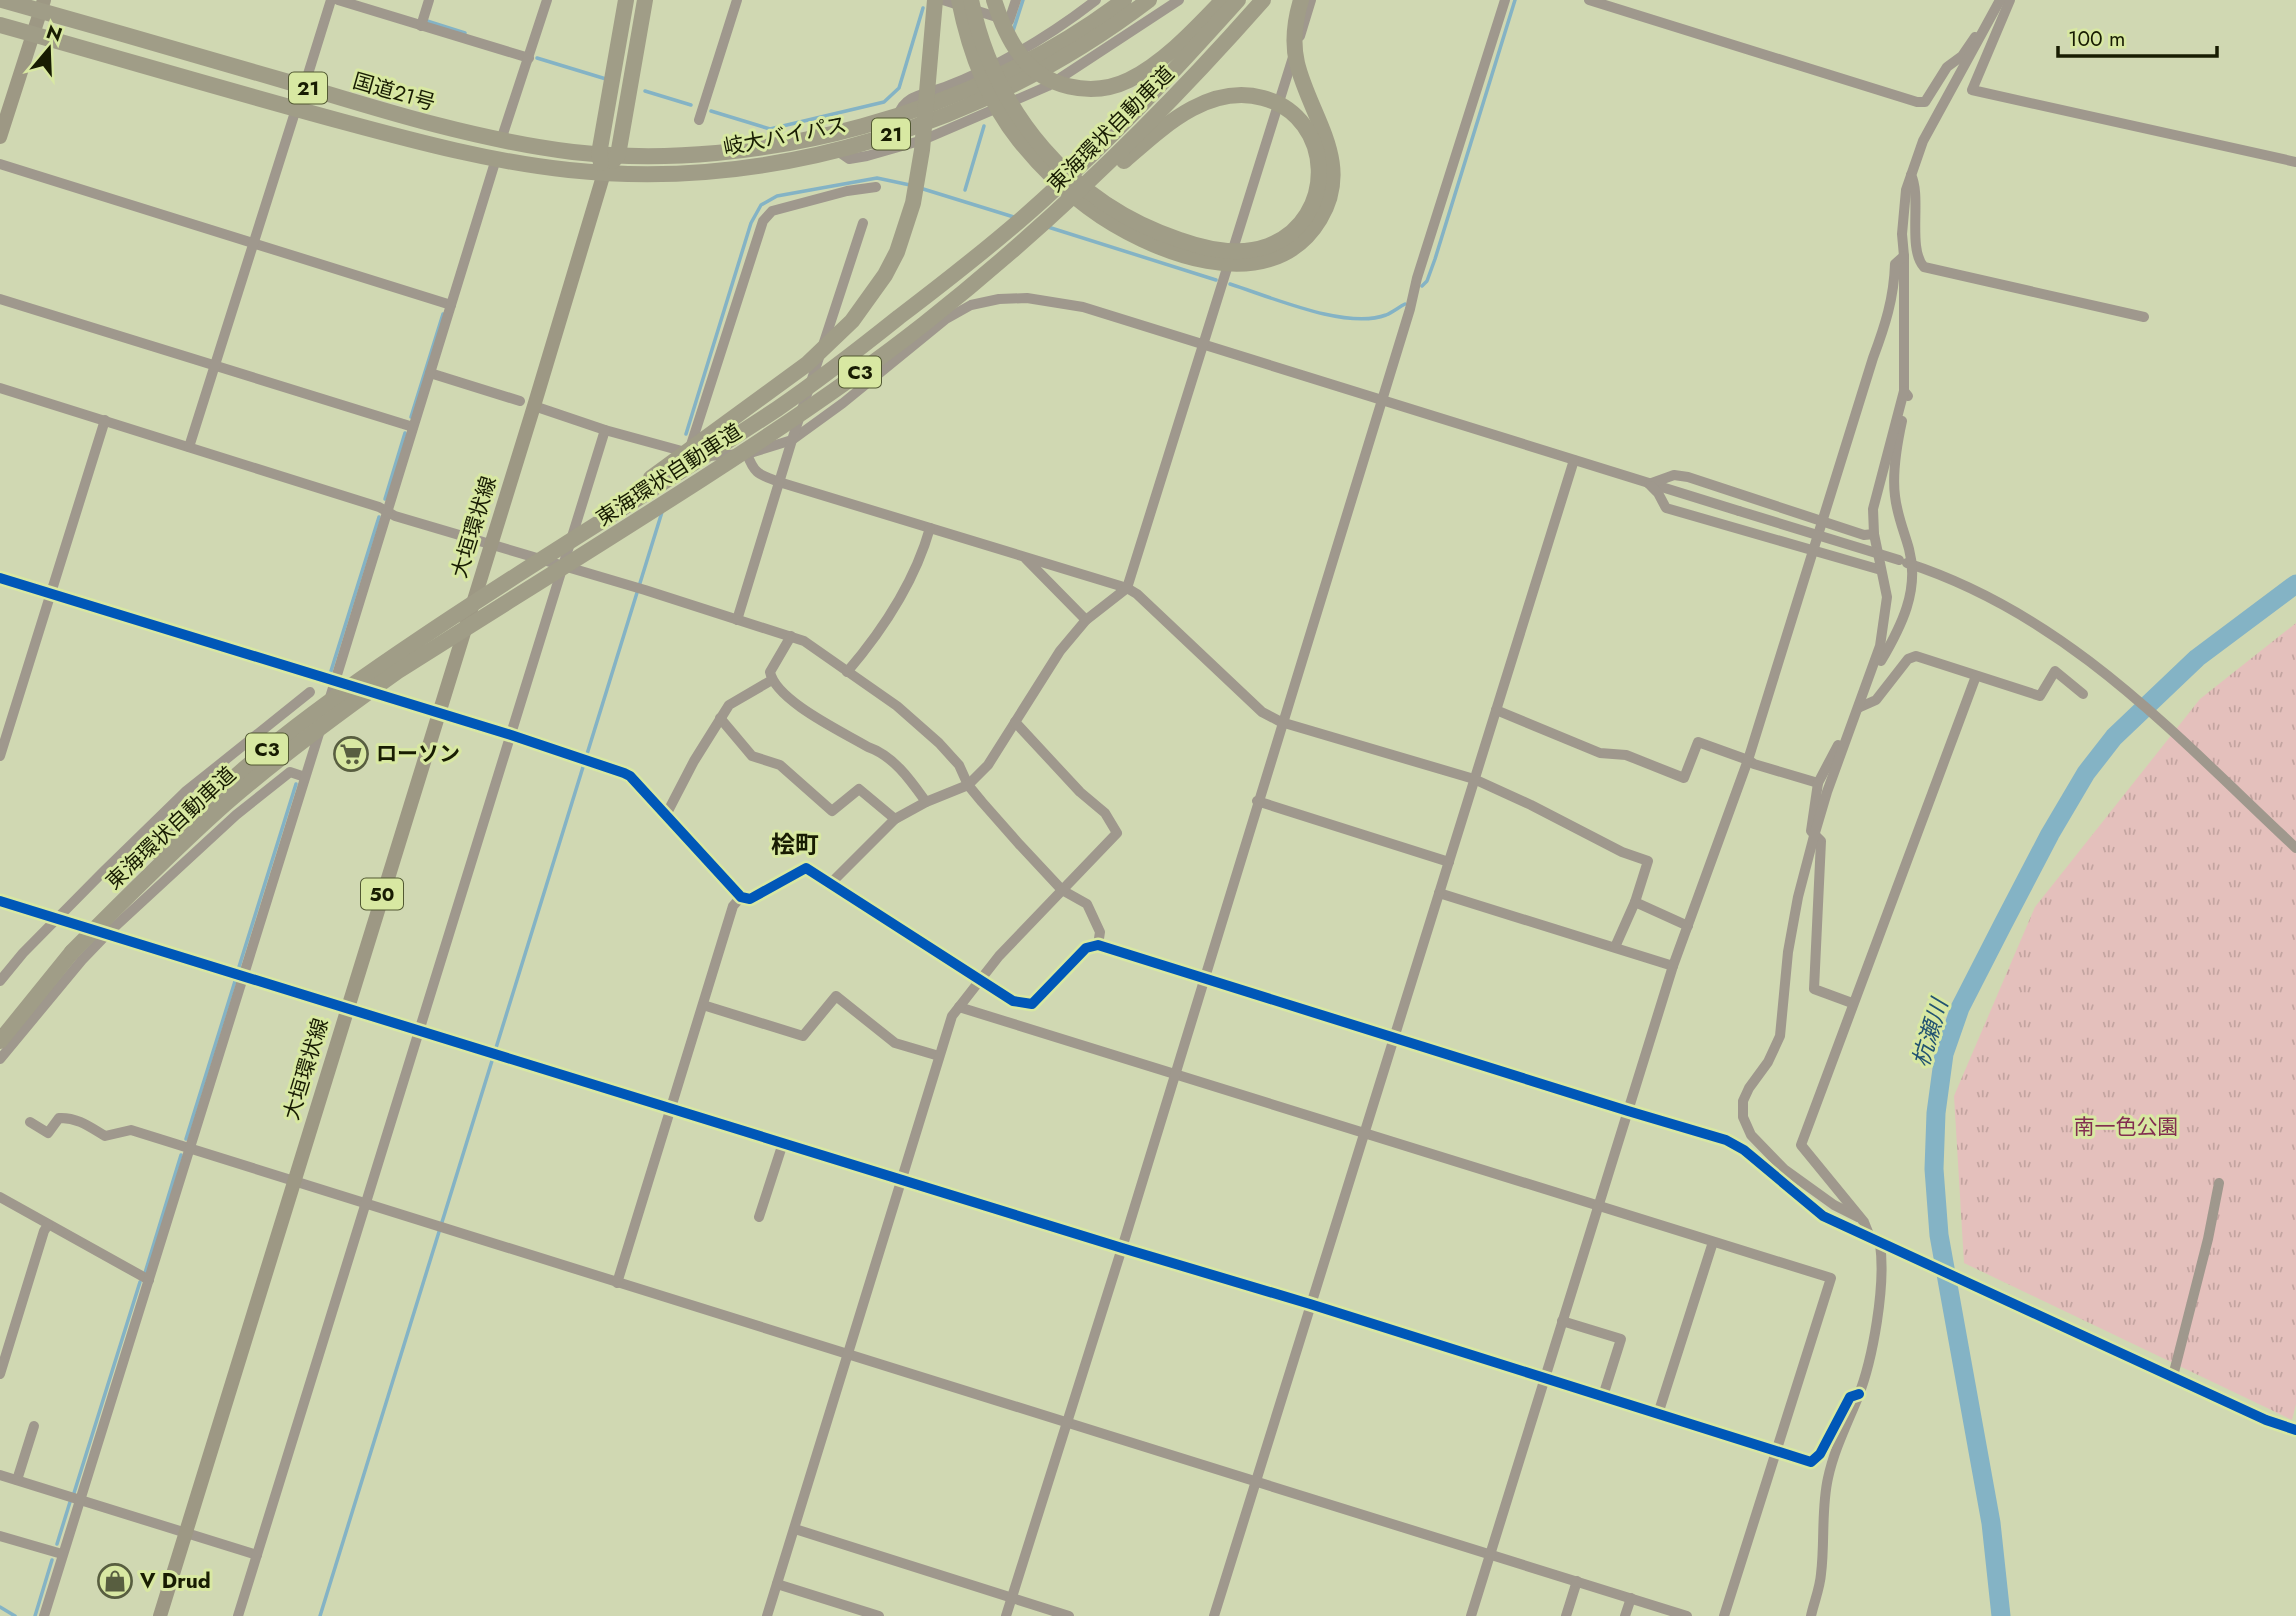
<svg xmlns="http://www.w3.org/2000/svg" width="2296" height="1616" font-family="Jost,'Noto Sans JP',sans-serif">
<defs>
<pattern id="park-tufts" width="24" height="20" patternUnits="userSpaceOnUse" patternTransform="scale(1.75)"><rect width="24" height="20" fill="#e4c0bc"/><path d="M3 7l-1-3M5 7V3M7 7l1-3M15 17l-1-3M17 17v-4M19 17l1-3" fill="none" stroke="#c3a4a0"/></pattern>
</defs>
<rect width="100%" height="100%" fill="#d0d8b2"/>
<polygon fill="url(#park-tufts)" points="2296,623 2296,1404 2292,1420 1964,1263 1954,1096 2035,907 2200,699"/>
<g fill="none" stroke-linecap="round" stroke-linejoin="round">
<g stroke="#84b3c5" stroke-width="3.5">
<polyline points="427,21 465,33"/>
<polyline points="1013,31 1023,0"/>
<polyline points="537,58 606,79"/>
<polyline points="645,91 691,105"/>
<polyline points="711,111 770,129 884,102 899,88 923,8"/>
<polyline points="920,188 1017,218"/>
<polyline points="965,190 984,126"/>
<polyline points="1048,227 1216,280"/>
<path d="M1230,284C1271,297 1346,330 1386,315C1393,312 1399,307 1405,304"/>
<polyline points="1422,286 1427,281 1435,259 1515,0"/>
<polyline points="411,417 443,314"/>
<polyline points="686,434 751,223 761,205 777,196 877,178 910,185"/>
<polyline points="385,499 405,433"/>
<polyline points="331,671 379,517"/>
<polyline points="238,970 296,784"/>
<polyline points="186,1139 236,978"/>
<polyline points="145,1273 181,1155"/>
<polyline points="74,1493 140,1282"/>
<polyline points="57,1544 70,1502"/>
<polyline points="0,1607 15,1616"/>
<polyline points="35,1616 52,1560"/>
<polyline points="320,1616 662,512"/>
</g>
<polyline stroke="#84b3c5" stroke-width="19" points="2001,1616 1991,1523 1939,1235 1934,1169 1936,1113 1944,1054 1960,1008 2003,924 2050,834 2086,773 2114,737 2197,658 2296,584"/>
<g stroke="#9f988d" stroke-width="10">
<polyline points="338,0 529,58"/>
<polyline points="943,0 1009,21 1016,0"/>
<polyline points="1589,0 1917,102 1925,102 1947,67 1962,56 1975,37"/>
<polyline points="2010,0 1972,90 2296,162"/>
<polyline points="421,26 429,0"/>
<polyline points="1300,36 1311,0"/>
<polyline points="304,87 331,0"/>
<path d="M898,116C904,94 927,94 945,87C999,66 1051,35 1096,0"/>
<polyline points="699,120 737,0"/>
<polyline points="501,140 547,0"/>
<polyline points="836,150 849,159 867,156 923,140 1048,86 1179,0"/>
<polyline points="0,164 451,305"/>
<path d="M1911,175C1922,196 1907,249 1924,267L2144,317"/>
<polyline points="0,299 413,427"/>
<polyline points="430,373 520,401"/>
<polyline points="0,388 379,507 395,516 645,590 804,641 897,706 939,743 959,765 968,785 982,802 1019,844 1062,890 1087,904 1100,932 1098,945"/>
<polyline points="1908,396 1904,391 1904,256 1902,234 1906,190 1923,141 2000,0"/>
<polyline points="534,406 605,430 689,453"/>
<polyline points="189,447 296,109"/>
<polyline points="689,451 763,221 772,211 847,191 876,187"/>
<path d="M747,454C755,475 759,474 779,482L1127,588L1137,594L1262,712L1281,722L1474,779L1531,805L1622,852L1648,861L1635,902"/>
<polyline points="705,456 747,454 792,440 843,403 946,319 971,305 999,299 1027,298 1083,307 1739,511"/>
<polyline points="1649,484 1674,475 1688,477 1864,535 1874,534"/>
<polyline points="1651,486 1658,493 1666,508 1881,570"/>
<polyline points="1026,559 1086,620"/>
<path d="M1907,563C2068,615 2176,736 2296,848"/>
<polyline points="0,578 511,735 624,773 630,776 741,897 750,899 806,868 1013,1001 1032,1004 1086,948 1098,945 1628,1111 1726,1140 1744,1150 1823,1216 2266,1420 2296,1430"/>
<polyline points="737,620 792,440 863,223"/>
<path d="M791,636L770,672C776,701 843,732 868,747C894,756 911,781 926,802"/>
<path d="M1881,661C1901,627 1920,590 1909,549C1904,531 1897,515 1895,496C1892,473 1897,444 1902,421"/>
<path d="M847,672C883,630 915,581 930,528"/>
<polyline points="328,704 496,159"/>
<polyline points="1858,708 1876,700 1908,659 1916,656 2040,696 2055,671 2083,694"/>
<polyline points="1496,710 1600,753 1626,755 1684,778 1698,742 1748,760 1754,764 1818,783"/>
<polyline points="720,718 752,756 780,765 832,811 859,789 895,819"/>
<polyline points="1838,745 1818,783 1811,831 1821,841 1814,989 1852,1003"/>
<polyline points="0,756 105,420"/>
<polyline points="1257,801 1449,862"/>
<polyline points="666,815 694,761 729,705 772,680"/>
<polyline points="830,884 895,819 926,802 968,785 988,765 1060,651 1086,620 1127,588 1294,54"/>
<polyline points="1439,893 1673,966"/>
<polyline points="0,901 1122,1248 1310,1304 1811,1462 1820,1454 1850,1397 1859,1394"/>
<polyline points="1615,947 1635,902 1688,926"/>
<polyline points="0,981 23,953 103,872 185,792 310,692"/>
<polyline points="703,1005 803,1036 836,996 895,1043 939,1056"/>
<polyline points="959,1007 1831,1278 1724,1616"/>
<polyline points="0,1059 82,960 108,933 236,815 290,772 305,777"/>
<path d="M30,1122L48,1133L59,1118C77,1117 90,1127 105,1136L131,1130C648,1296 1169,1452 1687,1616"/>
<polyline points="0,1197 149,1280"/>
<polyline points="759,1217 783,1143"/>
<polyline points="1858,1217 1834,1205 1784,1169 1751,1135 1743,1117 1743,1101 1749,1088 1768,1062 1780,1036 1788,952 1798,897 1814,836 1827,792 1880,646 1887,597 1874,534 1873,509 1904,391"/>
<polyline points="1870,1237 1864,1222 1801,1145 1976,676"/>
<polyline points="617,1283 733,906 741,897"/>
<polyline points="1562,1321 1621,1339 1603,1396"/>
<polyline points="0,1374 44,1231 48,1225"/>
<polyline points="2173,1376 2208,1239 2219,1183"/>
<polyline points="1658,1414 1713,1242"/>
<polyline points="0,1475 257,1555"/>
<polyline points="17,1480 34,1426"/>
<polyline points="795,1529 1069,1616"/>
<polyline points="0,1536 62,1554"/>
<polyline points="777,1584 879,1616"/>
<polyline points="44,1616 321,727"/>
<polyline points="238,1616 605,430"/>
<polyline points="767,1616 952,1016 999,956 1117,833 1105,813 1080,792 1015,722"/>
<polyline points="1006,1616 1122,1248 1410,309 1417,278 1505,0"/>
<polyline points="1214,1616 1574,460"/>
<path d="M1471,1616L1673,966L1748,760L1873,358C1885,326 1894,298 1895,264L1904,256"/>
<polyline points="1566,1616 1577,1581"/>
<polyline points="1625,1616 1631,1598"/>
<path d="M1811,1616C1814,1602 1820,1588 1821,1574C1825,1542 1821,1509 1828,1478C1834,1450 1847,1424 1858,1397C1873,1359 1886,1285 1880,1244"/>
</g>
<g stroke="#9d9884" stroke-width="14">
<polyline points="0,137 44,0"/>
<polyline points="160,1616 534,406 604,173"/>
</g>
<g stroke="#a09d87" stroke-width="16">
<path d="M2,0C99,27 195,55 292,83C384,111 477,140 573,152C758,173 976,113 1124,0"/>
<path d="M0,25C115,57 229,91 344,122C418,142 493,162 569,170C774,192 986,124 1149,0"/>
<polyline points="613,161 618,155 645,0"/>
<polyline points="601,163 599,154 626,0"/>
<polyline points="0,1041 72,952"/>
</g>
<polyline stroke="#9f988d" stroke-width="10" points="1739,511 1899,560"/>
<g stroke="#a09d87" stroke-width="16">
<path d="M959,0C969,50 987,100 1019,140C1039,165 1062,188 1088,207C1147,251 1270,303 1320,219C1354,162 1310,117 1297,63C1292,42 1295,20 1301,0"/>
<path d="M971,0C994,112 1071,204 1180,240C1208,250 1240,256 1268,246C1338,220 1335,117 1263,98C1208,83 1162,128 1124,161"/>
<path d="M994,0C1000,19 1007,37 1019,53C1043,88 1092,98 1129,80C1165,62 1196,28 1223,0"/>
<polyline points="651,478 807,364 852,321 885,275 897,252 913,203 922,150 935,0"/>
<path d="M158,852C234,768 327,701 421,638C538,559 659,487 777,409C819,380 859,349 899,317C949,279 998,241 1044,199C1113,137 1176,69 1238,0"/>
<path d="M72,952C122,902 172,851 225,804C280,756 339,713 398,671C499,607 601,544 702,479C778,430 853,380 924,324C1047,227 1159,118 1263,0"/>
</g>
<g stroke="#d8e8a2" stroke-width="15">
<g id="cycleway">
<polyline points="0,578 511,735 624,773 630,776 741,897 750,899 806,868 1013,1001 1032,1004 1086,948 1098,945 1628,1111 1726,1140 1744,1150 1823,1216 2266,1420 2296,1430"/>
<polyline points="0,901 1122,1248 1310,1304 1811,1462 1820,1454 1850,1397 1859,1394"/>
</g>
</g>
<use href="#cycleway" stroke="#0057b8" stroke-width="10"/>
</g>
<defs>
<g id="supermarket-ring" transform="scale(1.75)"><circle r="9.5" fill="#d8e8a2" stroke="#585e40" stroke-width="1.5"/><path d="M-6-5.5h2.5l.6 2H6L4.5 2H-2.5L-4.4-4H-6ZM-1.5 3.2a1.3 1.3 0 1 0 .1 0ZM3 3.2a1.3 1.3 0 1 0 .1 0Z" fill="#585e40"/></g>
<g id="shop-ring" transform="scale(1.75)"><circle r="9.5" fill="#d8e8a2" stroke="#585e40" stroke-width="1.5"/><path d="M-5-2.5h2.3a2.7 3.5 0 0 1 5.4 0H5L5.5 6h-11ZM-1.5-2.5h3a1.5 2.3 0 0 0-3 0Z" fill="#585e40"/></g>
</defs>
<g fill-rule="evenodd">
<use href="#supermarket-ring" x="351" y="754"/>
<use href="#shop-ring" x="115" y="1581"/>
</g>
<g text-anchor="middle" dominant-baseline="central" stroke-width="6" stroke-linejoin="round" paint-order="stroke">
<g fill="#d8e8a2" stroke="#525932" stroke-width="2">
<rect x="289" y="72.5" width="38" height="31" rx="5"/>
<rect x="872" y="118.5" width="38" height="31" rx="5"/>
<rect x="839" y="356.5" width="42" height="31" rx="5"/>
<rect x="246" y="733.5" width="42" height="31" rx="5"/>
<rect x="361" y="878.5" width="42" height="31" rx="5"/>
</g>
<g font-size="19" font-weight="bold" fill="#181c02">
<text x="308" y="88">21</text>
<text x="891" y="134">21</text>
<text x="860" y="372">C3</text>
<text x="267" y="749">C3</text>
<text x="382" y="894">50</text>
</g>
<g font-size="21" fill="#181c02" stroke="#d8e8a2">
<text transform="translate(394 92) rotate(16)">国道21号</text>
<text transform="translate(1111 129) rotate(-45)">東海環状自動車道</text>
<text transform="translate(785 136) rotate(-11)">岐大バイパス</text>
<text transform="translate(669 475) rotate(-33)">東海環状自動車道</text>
<text transform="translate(474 527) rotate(-73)">大垣環状線</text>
<text transform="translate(171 828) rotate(-43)">東海環状自動車道</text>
<text transform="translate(306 1069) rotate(-73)">大垣環状線</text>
</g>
<g font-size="21" font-weight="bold" fill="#181c02" stroke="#d8e8a2" text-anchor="start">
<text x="376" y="754">ローソン</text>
<text x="140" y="1581">V Drud</text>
</g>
<g font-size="21" fill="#822e50" stroke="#d8e8a2">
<text x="2126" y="1127">南一色公園</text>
</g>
<g font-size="23" font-style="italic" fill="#225371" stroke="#d8e8a2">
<text transform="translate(1930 1033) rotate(-73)">杭瀬川</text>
</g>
<g font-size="24" font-weight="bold" fill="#181c02" stroke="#d8e8a2">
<text x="795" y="844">桧町</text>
</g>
</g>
<g transform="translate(49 49) rotate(19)" stroke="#d8e8a2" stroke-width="5" paint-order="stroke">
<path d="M0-5L12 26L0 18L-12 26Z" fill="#181c02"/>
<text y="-10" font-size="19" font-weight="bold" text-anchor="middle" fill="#181c02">N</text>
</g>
<path d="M2058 46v10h159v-10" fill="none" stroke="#181c02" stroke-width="3.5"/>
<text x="2068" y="46" font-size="21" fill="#181c02" stroke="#d8e8a2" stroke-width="5" paint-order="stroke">100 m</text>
</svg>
